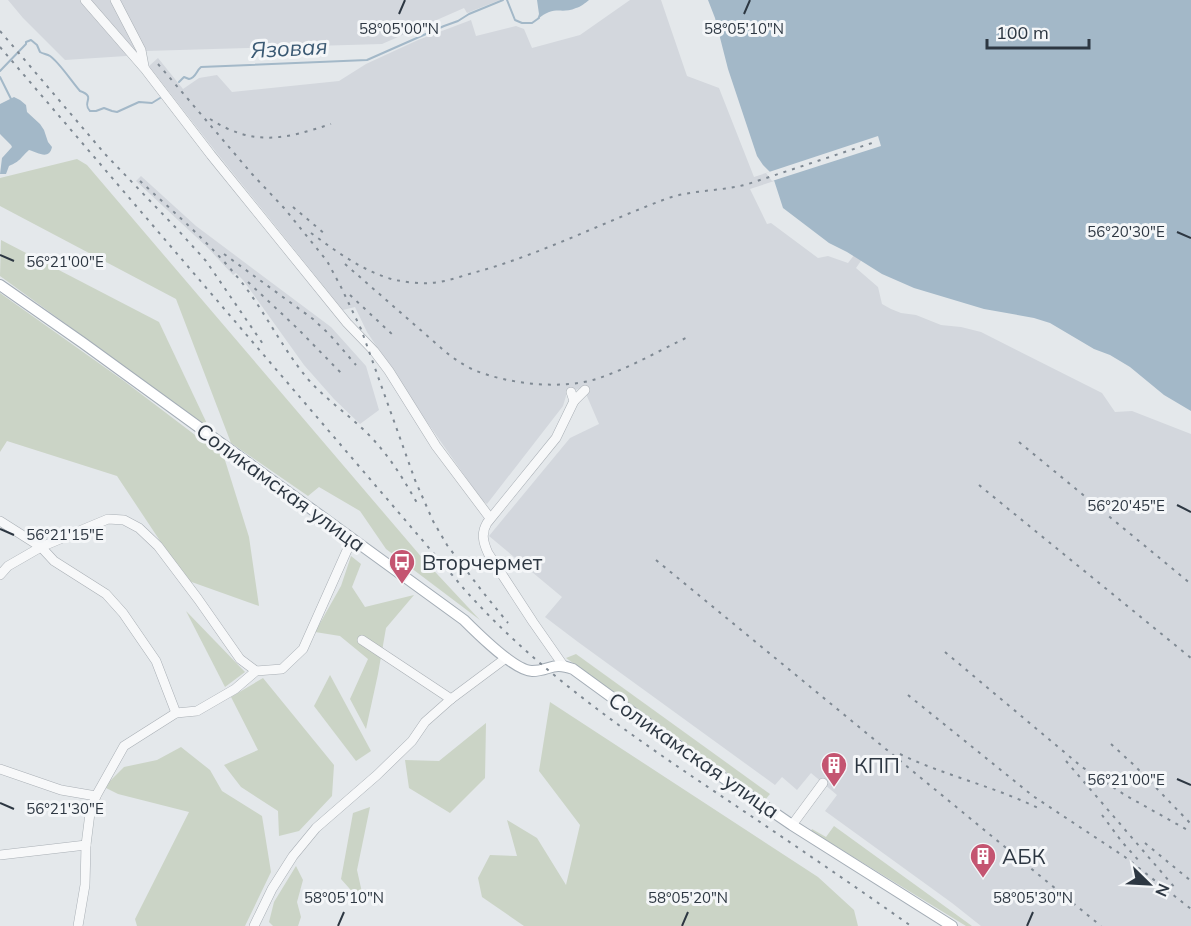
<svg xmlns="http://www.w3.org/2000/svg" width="1191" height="926" font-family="Mulish,sans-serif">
<rect width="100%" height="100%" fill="#e4e8eb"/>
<g fill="#d3d7dd">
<polygon points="8,0 500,0 467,13 464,8 382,44 145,51 136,51 126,56 65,60 23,18"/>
<polygon points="630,0 661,0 687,76 719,88 754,177 878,136 881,146 750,189 767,224 771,223 818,258 828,256 848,263 858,250 865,255 856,268 878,287 882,304 891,309 901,313 916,315 941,325 961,327 981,332 1102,393 1115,412 1132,411 1191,434 1191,926 981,926 952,903 825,811 837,795 811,773 797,790 782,777 775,785 578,642 545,617 562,597 489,536 570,438 599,424 583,387 566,394 566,396 563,406 487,504 481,499 427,422 367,332 355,307 343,310 216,152 149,66 158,58 183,89 199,78 217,75 232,92 339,81 366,64 418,40 471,20 476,36 516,26 524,29 532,48 580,35"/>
<polygon points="141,176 196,226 331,327 366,366 379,410 360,424 334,399 304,365 243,280 236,273 233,275 208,248 136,181"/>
</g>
<g fill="#cbd4c6">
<polygon points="77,159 87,165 424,560 480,620 386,549 360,511 319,487 308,496 231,443 176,299 0,206 0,178"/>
<polygon points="1,240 159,322 209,428 0,276"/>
<polygon points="0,293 124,381 224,457 249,537 259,606 186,580 117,476 7,441 0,452"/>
<polygon points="351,556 361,564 352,587 365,607 414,595 386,628 378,674 366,729 350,699 368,659 340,636 315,632 341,586"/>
<polygon points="186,611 245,672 225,687"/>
<polygon points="576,654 770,794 765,800 566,658"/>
<polygon points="330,675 371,751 356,761 314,706"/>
<polygon points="263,678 334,765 332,796 299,831 279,836 278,811 241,787 224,765 258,750 231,697"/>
<polygon points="550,702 818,877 854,910 858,926 524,926 482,897 478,878 490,855 517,856 507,820 537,838 566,885 580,825 539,771"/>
<polygon points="486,723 485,778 450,813 409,788 405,760 439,761"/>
<polygon points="181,747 210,770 222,791 262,816 271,872 245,926 137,926 135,919 189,812 118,794 104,787 124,767 157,760"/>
<polygon points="370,807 357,870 365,906 341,879 353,813"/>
<polygon points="834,826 972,926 966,926 811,831 812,829 826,837"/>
<polygon points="296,866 303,880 297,902 301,917 298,926 273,926 269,922 274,902"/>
</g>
<g fill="#a3b8c8">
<path d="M537,0H589C585,3 581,7 576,8C560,15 555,4 537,20L539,14Z"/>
<polygon points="708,0 1191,0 1191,411 1164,395 1130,367 1110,355 1094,349 1050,323 1034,318 984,309 914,288 882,274 847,252 829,243 783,208 772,174 763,165 757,156 728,69 715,18"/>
<path d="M14,97L20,100L26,105L27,112L40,124L44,130L48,142L52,147C49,161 37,152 29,150C20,158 21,161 9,166L6,174H0L2,158L12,147L11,145L0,134V104Z"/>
</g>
<polygon fill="#e4e8eb" points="878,136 881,146 772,181 766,173"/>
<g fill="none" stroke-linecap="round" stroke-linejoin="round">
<g stroke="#a3b8c8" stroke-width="2">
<polyline points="507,0 515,20 522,23 532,23 539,18"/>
<path d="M0,71L26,44V42L31,40L37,45L40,52C43,54 47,54 50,56C59,62 72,82 80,91C97,97 81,102 90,111H96L104,108L112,111L117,112L139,102L152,103L160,98"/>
<polyline points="0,77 11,99"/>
<path d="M179,82L184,77L189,79C196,78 196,71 201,67L367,60L444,26L458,21L469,14L503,0"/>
</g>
<g stroke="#a9afb5" stroke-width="10">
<g id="minor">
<polyline points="85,0 145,69 211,155 347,323 374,351 389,371 436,446 490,518"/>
<polyline points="115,0 141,50 144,66"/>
<polyline points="574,401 585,390"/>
<polyline points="0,521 41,547 54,561 106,594 123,613 156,661 176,713"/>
<polyline points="0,575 8,566 41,547 108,519 124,520 139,528 158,546 198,599 240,659 256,671"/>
<polyline points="362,640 451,699"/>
<path d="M563,665L533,622L488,553C483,542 481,533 487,523L556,438L574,401L571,392"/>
<polyline points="0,769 61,790 96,796"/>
<polyline points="792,825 823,783"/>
<polyline points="0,855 86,845"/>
<polyline points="78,926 85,885 86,845 90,813 96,796 124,746 176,713 197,711 235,689 256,671 282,669 303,649 352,539"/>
<polyline points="254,926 272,889 293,856 316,828 377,775 412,741 425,722 451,699 506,658"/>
</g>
</g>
<g stroke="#a4adb6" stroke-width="12">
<path id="major" d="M0,285L83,343L464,620C477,633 515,671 532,671C550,671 552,661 573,669L709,768L792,825L952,926"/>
</g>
<use href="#minor" stroke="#f7f8f9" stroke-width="9"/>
<use href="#major" stroke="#fff" stroke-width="10"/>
<g stroke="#7f8993" stroke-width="2" stroke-dasharray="3 6" stroke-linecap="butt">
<polyline points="0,31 105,154 177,229 206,261 263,344"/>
<path d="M0,47L465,590C531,664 612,722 693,777C766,826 839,875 911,926"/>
<polyline points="158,64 252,174 284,208 327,261 341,287 361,329 415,480 433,521 447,545 482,591 508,623"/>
<path d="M210,119C254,147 285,139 331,124"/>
<path d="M140,181C176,214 213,246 243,284C266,314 283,349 307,378C325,399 348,414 367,433C388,454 403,478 417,503"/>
<polyline points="293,207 325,234"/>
<path d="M311,233C337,252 364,272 395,280C406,282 419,284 431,283C447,282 464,275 480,271C543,253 602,223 663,200C691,189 720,192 748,184L875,142"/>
<polyline points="224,254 313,319 330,335 356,365"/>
<path d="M345,264L440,347C450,356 461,364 474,370C508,384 561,390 596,379C628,369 658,351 688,337"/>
<polyline points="248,282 297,328 344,376"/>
<polyline points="350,295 394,336"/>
<polyline points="1019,442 1191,584"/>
<polyline points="979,485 1191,658"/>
<polyline points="656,560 1101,926"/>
<polyline points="945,652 1082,767 1125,795 1191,832"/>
<polyline points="908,695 1033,796 1125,857 1191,909"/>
<polyline points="1111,744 1134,765 1191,824"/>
<path d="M900,754C945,776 994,786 1040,809"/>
<polyline points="1066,761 1176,889"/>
<polyline points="1102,815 1122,842 1140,862"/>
<polyline points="1145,843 1191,881"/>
</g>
</g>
<path fill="none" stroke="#2d3742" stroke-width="2" d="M399,14L405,0M744,14L750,0M1177,232L1191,238M0,255L14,261M1177,505L1191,512M0,529L14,535M1177,779L1191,785M0,803L14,809M338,926L344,912M682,926L688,912M1027,926L1033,912"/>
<defs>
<g id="bus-pin" transform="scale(1.35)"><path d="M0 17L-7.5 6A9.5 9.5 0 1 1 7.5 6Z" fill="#c45571" stroke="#f4f6f8"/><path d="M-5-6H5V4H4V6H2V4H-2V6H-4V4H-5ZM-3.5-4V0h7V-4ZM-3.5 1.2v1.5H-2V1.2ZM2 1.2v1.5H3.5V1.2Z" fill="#fff"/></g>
<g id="building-pin" transform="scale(1.35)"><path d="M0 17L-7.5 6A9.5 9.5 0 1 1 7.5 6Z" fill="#c45571" stroke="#f4f6f8"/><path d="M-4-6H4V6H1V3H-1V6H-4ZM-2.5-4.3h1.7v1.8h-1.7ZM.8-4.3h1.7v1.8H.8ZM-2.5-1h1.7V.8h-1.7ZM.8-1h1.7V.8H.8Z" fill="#fff"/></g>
</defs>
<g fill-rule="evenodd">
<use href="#bus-pin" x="402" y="562"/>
<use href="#building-pin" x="834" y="765"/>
<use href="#building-pin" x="983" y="856"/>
</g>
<g text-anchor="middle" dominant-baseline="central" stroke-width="6" stroke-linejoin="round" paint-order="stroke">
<g font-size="21" fill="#2d3742" stroke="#f4f6f8">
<text transform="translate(281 487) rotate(36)">Соликамская улица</text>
<text transform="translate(694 755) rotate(35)">Соликамская улица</text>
</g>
<g font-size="21" fill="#2d3742" stroke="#f4f6f8" text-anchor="start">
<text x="422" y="562">Вторчермет</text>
<text x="854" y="765">КПП</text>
<text x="1002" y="856">АБК</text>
</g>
<g font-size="22" font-style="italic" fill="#3a5973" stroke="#f4f6f8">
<text transform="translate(289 48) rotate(-3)">Язовая</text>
</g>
</g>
<g font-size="15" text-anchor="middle" fill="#2d3742" stroke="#f4f6f8" stroke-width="6" stroke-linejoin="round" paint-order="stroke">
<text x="399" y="34">58°05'00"N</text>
<text x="744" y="34">58°05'10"N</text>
<text x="1126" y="237">56°20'30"E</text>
<text x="65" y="267">56°21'00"E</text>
<text x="1126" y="511">56°20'45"E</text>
<text x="65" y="540">56°21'15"E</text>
<text x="1126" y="785">56°21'00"E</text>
<text x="65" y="814">56°21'30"E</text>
<text x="344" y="903">58°05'10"N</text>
<text x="688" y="903">58°05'20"N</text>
<text x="1033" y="903">58°05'30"N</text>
</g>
<g transform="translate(1149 884) rotate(114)" stroke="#f4f6f8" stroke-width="4.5" paint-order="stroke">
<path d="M0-4.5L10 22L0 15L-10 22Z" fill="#2d3742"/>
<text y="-9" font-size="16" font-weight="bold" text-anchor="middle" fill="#2d3742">N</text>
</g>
<path d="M987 39v9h102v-9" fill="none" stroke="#2d3742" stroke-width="3"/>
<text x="996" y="39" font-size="18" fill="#2d3742" stroke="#f4f6f8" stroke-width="4.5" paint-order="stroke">100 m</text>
</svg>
